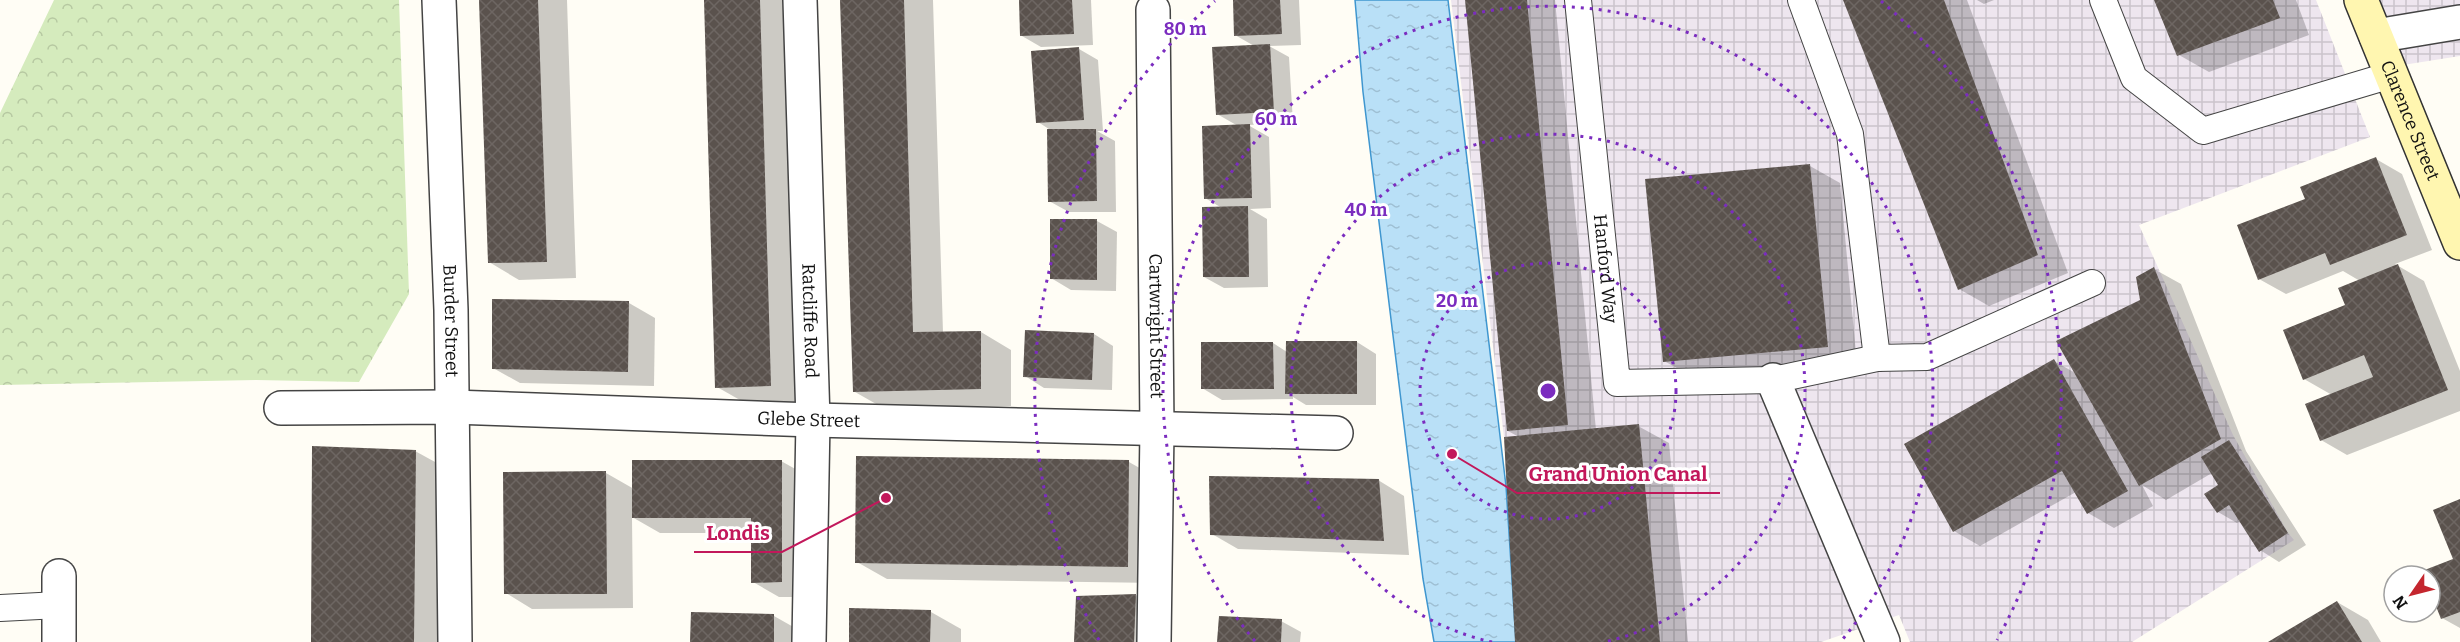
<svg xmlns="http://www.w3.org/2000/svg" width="2460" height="642" font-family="Bitter,serif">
<defs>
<pattern id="industrial-grid" width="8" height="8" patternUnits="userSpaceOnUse" patternTransform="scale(1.5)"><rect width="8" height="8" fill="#eee6ef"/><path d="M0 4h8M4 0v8" fill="none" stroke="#cbc4cc"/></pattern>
<pattern id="park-crowns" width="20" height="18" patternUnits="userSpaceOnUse" patternTransform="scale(1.5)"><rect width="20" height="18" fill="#d5ebbd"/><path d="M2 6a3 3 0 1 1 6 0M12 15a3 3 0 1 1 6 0" fill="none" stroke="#b6c8a1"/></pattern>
<pattern id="water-ripples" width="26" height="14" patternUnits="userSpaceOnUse" patternTransform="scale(1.5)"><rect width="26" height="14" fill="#b9e0f7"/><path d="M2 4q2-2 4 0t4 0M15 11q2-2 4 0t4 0" fill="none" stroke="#9ebfd3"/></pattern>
<pattern id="building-cross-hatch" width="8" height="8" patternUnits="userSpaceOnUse" patternTransform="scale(1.5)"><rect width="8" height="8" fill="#5a524d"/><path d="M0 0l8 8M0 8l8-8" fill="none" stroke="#6d6662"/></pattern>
</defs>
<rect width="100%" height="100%" fill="#fffdf5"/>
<g fill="url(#industrial-grid)">
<polygon points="1451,0 2316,0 2370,137 2139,225 2233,435 2288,533 2294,540 2132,642 1910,642 1899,615 1821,642 1515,642 1504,437"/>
<polygon points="2346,0 2460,0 2460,56 2371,70"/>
</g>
<polygon fill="url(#park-crowns)" points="54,0 399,0 409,294 359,382 256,380 0,385 0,113"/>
<polygon fill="url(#water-ripples)" stroke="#3f96cf" stroke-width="1.5" points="1355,0 1448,0 1506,486 1516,642 1434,642 1423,579 1363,92"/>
<g fill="#0003">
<polygon points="480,0 567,0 576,278 519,280 489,262"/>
<polygon points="706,0 789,0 800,403 747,404 717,387"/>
<polygon points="841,0 933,0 943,333 981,332 1011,350 1011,406 885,409 855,392"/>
<polygon points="1020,0 1091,0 1093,45 1041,47 1022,36"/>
<polygon points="1234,0 1299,0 1301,45 1269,46 1289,57 1293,123 1248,125 1269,137 1271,208 1250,209 1267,219 1268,287 1224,288 1204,277 1222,208 1205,198 1238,126 1217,114 1256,47 1235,35"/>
<polygon points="1467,0 1555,0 1596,430 1638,426 1669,443 1688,642 1517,642 1519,437 1508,431"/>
<polygon points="1845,0 1967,0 2068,273 1989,306 1959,289"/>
<polygon points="1977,0 1994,0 1984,4"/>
<polygon points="2156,0 2296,0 2309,35 2209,72 2179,55"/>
<polygon points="1079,49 1098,60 1103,131 1097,131 1115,141 1116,212 1069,212 1049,201 1052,131 1038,122"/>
<polygon points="2376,159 2402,174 2432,250 2395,264 2424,281 2460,371 2460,411 2347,455 2321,440 2332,395 2304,379 2360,281 2343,271 2286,294 2259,279 2307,200"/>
<polygon points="1810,166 1840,183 1857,364 1695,378 1664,361"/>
<polygon points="1097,221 1117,232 1116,291 1071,290 1051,278"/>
<polygon points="2154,269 2181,284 2246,451 2306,545 2279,562 2260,550 2241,521 2237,523 2218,512 2220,485 2212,473 2166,500 2142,485 2153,506 2114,528 2088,513 2076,492 1980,546 1954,531 2054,361 2077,374 2142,301"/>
<polygon points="629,303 655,318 654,386 520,383 493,368"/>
<polygon points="1094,334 1113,346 1112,390 1044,388 1025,376"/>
<polygon points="1357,342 1376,354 1376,405 1306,405 1293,397 1293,399 1222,400 1202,388 1273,343 1287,352"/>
<polygon points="415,451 446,468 444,642 312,642"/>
<polygon points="858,458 1129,462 1159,479 1158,583 887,579 857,562"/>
<polygon points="781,461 808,476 808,597 779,597 753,582 752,533 660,533 632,517 633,608 532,609 506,593 606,473 634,489"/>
<polygon points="1378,480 1404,496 1409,555 1238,549 1212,534"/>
<polygon points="2460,501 2460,628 2442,618 2430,587 2430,576 2426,576 2455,560"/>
<polygon points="1136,595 1166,613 1165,642 1075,642 1078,597"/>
<polygon points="2337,602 2368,620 2381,642 2271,642"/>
<polygon points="931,612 961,629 961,642 850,642"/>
<polygon points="774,616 804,633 804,642 691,642"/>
<polygon points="1281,621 1301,632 1300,642 1219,642"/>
</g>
<g fill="url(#building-cross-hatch)">
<polygon points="479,0 538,0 547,262 488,263"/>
<polygon points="704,0 760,0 771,386 715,388"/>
<polygon points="840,0 904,0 913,332 981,331 981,389 853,392"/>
<polygon points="1019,0 1072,0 1074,34 1020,36"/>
<polygon points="1233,0 1280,0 1282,34 1234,36"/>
<polygon points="1465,0 1527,0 1568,425 1507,431"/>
<polygon points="1843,0 1944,0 2038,255 1958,290"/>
<polygon points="2154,0 2273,0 2280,18 2177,56"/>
<polygon points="1270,44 1274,112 1216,115 1212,47"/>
<polygon points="1079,47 1084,120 1036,123 1031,51"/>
<polygon points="1250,124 1252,198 1204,199 1202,126"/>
<polygon points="1047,129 1096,129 1097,201 1048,202"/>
<polygon points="2376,157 2407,235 2330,265 2325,253 2258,280 2237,225 2305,199 2300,187"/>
<polygon points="1810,164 1828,347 1663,362 1645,179"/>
<polygon points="1248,206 1249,277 1203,277 1202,207"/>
<polygon points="1050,219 1097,219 1097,280 1050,279"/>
<polygon points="2398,264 2448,390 2320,441 2305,404 2373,377 2364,355 2303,380 2283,330 2345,305 2338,288"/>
<polygon points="2154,267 2221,439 2139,486 2056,341 2140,300 2136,277"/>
<polygon points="492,299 629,301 628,372 492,369"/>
<polygon points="1025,330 1094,333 1092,380 1023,377"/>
<polygon points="1286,341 1357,341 1357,394 1285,394"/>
<polygon points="1201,342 1273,342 1274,389 1201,389"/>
<polygon points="2054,359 2128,491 2087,514 2062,471 1953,532 1904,444"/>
<polygon points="1639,424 1660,642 1515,642 1504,437"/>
<polygon points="2229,440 2288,533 2259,552 2229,505 2217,513 2204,494 2218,485 2201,457"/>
<polygon points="312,446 416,450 414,642 311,642"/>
<polygon points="856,456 1129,460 1128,567 855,563"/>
<polygon points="632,460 782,460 782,582 751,583 751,518 632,518"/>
<polygon points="606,471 607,594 504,594 503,472"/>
<polygon points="1209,476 1379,479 1384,541 1210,535"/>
<polygon points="2460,499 2460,612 2441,619 2430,591 2430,576 2424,576 2422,571 2453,559 2433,510"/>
<polygon points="1136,594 1134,642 1074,642 1076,596"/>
<polygon points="2337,601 2362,642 2268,642"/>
<polygon points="849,608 931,610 930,642 849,642"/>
<polygon points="691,612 774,614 774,642 690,642"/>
<polygon points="1219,616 1282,619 1281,642 1217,642"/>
</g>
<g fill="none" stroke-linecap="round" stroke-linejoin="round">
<g stroke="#444" stroke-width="28">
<g id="lane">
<path id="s1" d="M1578,0L1617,383L1773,380L1877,358L1927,357L2092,283"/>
<polyline points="1801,0 1850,134 1877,358"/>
<polyline points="2103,0 2134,78 2203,131 2391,75"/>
<polyline points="0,608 59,605"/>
</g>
</g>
<g stroke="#444" stroke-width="36">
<g id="street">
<path id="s2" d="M439,0L451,310L455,642"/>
<path id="s3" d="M800,0L813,420L809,642"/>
<path id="s4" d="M1153,10L1157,429L1154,642"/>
<polyline points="2376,36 2460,22"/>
<polyline points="1773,380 1883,642"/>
<path id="s5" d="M281,408L453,407L813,420L1336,433"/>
<polyline points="59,642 59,576"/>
</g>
</g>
<g stroke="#333" stroke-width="36">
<g id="secondary">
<path id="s6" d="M2361,0L2460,243"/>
</g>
</g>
<use href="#lane" stroke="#fff" stroke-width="26"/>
<use href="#street" stroke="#fff" stroke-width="33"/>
<use href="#secondary" stroke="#fff6b0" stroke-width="33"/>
</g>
<g fill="none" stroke="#7b2cbf" stroke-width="3" stroke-dasharray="3 6">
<circle cx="1548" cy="391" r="128"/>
<path d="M1492 642A257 257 0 1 1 1604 642"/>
<path d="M1255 641A385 385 0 1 1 1841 641"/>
<path d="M1099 640A513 513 0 0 1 1215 1M1881 1A513 513 0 0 1 1997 640"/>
</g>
<g text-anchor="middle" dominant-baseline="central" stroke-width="6" stroke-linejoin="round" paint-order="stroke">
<g font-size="18" fill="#111" stroke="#fff">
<text stroke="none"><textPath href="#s6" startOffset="130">Clarence Street</textPath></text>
<text stroke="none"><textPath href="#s1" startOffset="270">Hanford Way</textPath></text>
<text stroke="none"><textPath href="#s2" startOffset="321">Burder Street</textPath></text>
<text stroke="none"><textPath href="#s3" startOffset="321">Ratcliffe Road</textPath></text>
<text stroke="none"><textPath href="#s4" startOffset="316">Cartwright Street</textPath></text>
<text stroke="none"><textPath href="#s5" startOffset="528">Glebe Street</textPath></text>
</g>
</g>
<circle cx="1548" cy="391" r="9" fill="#7b2cbf" stroke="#fff" stroke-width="3"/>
<g font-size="18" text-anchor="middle" font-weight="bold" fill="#7b2cbf" stroke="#fff" stroke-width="6" stroke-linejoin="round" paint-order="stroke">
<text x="1185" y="35">80 m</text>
<text x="1276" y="125">60 m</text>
<text x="1366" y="216">40 m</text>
<text x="1457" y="307">20 m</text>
</g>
<path fill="none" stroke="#c2185b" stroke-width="2" d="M1452 454L1517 493H1720M886 498L782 552H694"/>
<g fill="#c2185b" stroke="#fff" stroke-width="2">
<circle cx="1452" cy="454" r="6"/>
<circle cx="886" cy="498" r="6"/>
</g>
<g font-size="20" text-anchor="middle" font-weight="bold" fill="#c2185b" stroke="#fff" stroke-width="6" stroke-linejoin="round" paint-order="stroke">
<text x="1618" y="481">Grand Union Canal</text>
<text x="738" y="540">Londis</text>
</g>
<g transform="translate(2412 594) rotate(235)"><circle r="28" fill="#ffffff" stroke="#a0a0a0" stroke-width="1.5"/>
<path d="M0-4.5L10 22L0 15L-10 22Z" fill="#c4262e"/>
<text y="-9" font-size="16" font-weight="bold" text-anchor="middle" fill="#111111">N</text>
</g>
</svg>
